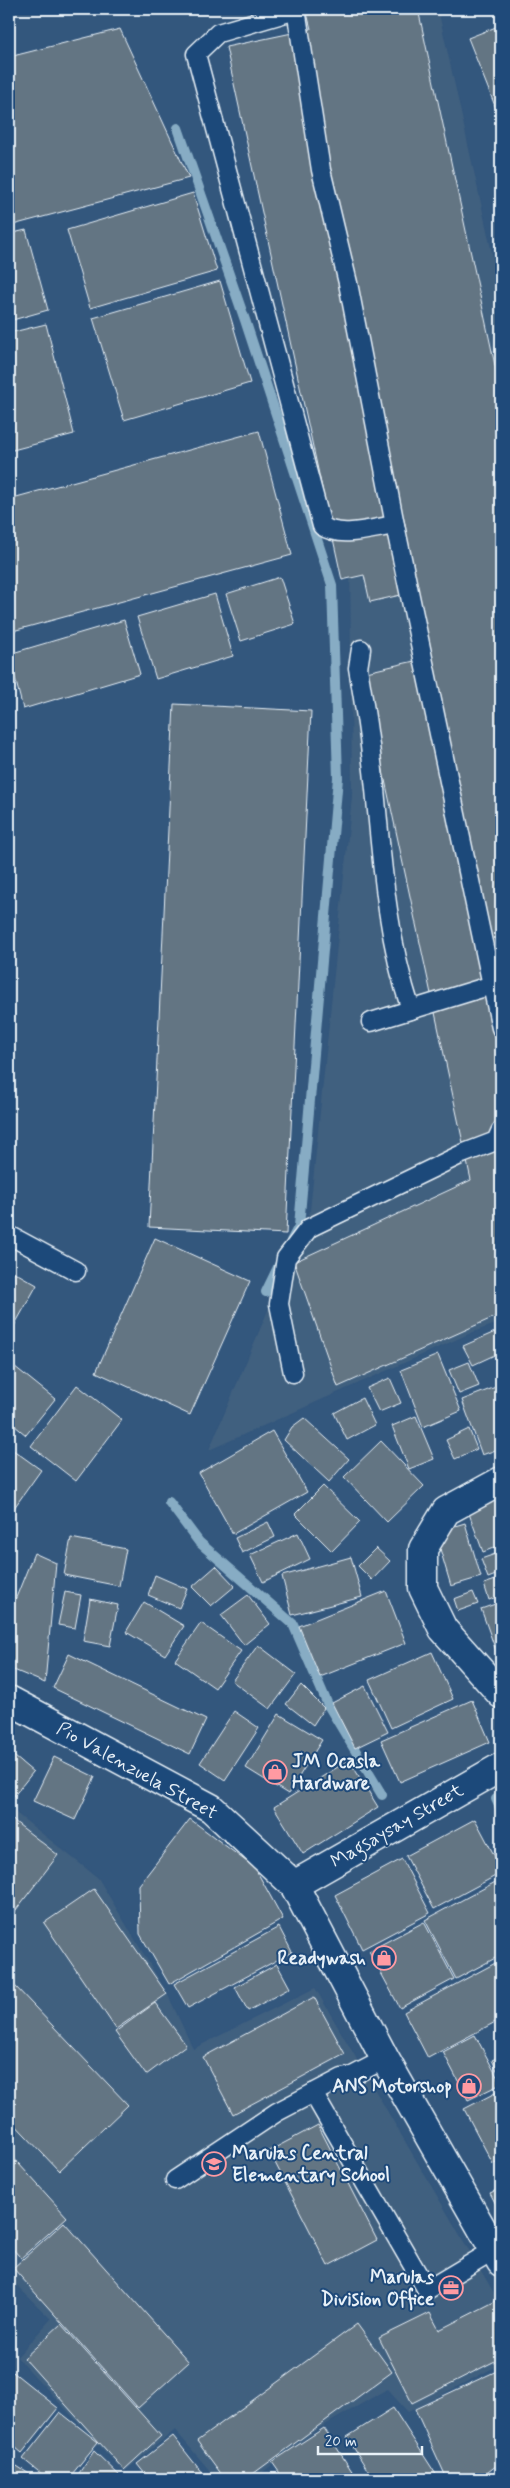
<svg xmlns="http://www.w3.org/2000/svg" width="510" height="2488" font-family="Mynerve,sans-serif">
<rect width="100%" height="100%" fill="#33577d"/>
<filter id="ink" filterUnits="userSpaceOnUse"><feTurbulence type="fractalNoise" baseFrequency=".02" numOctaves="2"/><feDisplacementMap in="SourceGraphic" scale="10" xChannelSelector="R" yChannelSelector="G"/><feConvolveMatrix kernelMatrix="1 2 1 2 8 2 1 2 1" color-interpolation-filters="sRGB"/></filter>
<g filter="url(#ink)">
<g fill="#41607f">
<polygon points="338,9 438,9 501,294 501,1322 473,1332 209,1450 310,1211 352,797 350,533 359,103"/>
<polygon points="12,1810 98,1878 167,1993 193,2049 315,1988 501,2305 501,2364 408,2412 387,2389 318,2429 254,2479 217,2479 175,2430 124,2472 17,2357 51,2319 9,2278 9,1814"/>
</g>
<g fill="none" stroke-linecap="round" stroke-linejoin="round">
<g stroke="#87acc4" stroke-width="10">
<polyline points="178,128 245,320 332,585 338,778 299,1226 291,1241"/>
<polyline points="266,1292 280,1263"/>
<polyline points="169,1502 199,1542 293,1624 328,1705 382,1795"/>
<polyline points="496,1799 501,1810"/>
</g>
</g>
<g fill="#637483" stroke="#e8f1f8">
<polygon points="306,9 418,9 501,393 501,1314 338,1387 294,1262 471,1180 362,673 432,657 418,591 370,602 364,575 342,580 226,47 311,29"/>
<polygon points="501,25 501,109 497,111 468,38"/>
<polygon points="120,29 189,178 9,226 9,57"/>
<polygon points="501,134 501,164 496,135"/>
<polygon points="193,193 217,271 90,308 67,230"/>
<polygon points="26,230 48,310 9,321 9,234"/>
<polygon points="220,281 250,383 124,420 93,318"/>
<polygon points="46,324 74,434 9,451 9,333"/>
<polygon points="259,431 292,555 9,632 9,499"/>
<polygon points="280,577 295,624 241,641 226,594"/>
<polygon points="215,594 233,656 156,679 137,617"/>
<polygon points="124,620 140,674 23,709 9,654"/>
<polygon points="174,704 311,711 286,1234 149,1227"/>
<polygon points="155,1238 250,1281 190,1415 96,1372"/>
<polygon points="9,1269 37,1285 9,1335"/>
<polygon points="495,1332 501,1345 501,1352 473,1365 463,1346"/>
<polygon points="438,1355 461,1411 423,1427 401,1370"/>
<polygon points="9,1362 55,1399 26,1435 9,1421"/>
<polygon points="469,1362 479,1386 459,1394 449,1370"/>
<polygon points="390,1378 401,1403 379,1412 367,1388"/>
<polygon points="77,1385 122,1420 76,1481 31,1446"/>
<polygon points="501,1385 501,1448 482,1455 462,1400"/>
<polygon points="362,1398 375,1425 347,1440 334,1413"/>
<polygon points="416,1416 434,1459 409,1469 392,1426"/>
<polygon points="304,1418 349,1459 329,1482 284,1440 292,1427"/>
<polygon points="469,1429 477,1449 455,1459 446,1440"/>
<polygon points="272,1431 307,1492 233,1534 199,1473"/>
<polygon points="381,1441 424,1486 387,1522 344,1477"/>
<polygon points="9,1447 41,1470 9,1515"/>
<polygon points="323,1486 360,1522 332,1551 295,1514"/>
<polygon points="495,1498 501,1516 501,1545 483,1552 467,1508"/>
<polygon points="268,1522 275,1537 242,1553 235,1538"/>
<polygon points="465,1523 481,1577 451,1586 435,1532"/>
<polygon points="298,1533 310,1559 263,1582 250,1555"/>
<polygon points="71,1538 126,1549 119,1586 64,1575"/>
<polygon points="376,1548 390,1561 372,1580 358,1566"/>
<polygon points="501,1552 501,1573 488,1578 481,1559"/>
<polygon points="34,1553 56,1563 45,1683 9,1668 13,1660 9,1659 9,1615"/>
<polygon points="351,1557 362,1597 292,1615 282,1576"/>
<polygon points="216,1566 235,1586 211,1606 192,1587"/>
<polygon points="155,1575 187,1589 179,1608 148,1595"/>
<polygon points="501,1578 501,1595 489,1600 484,1584"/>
<polygon points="386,1591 406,1643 320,1677 299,1626"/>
<polygon points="65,1592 81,1595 75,1628 58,1625"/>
<polygon points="473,1592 478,1604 458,1611 454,1599"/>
<polygon points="248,1595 270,1624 244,1645 221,1615"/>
<polygon points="90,1599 118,1605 110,1646 83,1641"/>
<polygon points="144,1602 184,1626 165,1655 126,1632"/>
<polygon points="501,1602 501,1662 500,1662 481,1609"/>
<polygon points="201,1623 241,1651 215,1688 175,1660"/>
<polygon points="258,1645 296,1674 270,1709 232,1681"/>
<polygon points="432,1652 453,1699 391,1728 369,1680"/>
<polygon points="69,1654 206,1720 190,1754 53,1688"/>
<polygon points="301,1685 324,1708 313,1725 286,1704"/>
<polygon points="365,1686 388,1732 355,1748 332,1703"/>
<polygon points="472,1700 490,1742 400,1782 381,1740"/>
<polygon points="234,1711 259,1728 225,1780 200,1763"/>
<polygon points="279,1714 322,1740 288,1794 246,1768"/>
<polygon points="9,1752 33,1772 9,1802"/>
<polygon points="54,1757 95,1777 75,1820 33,1801"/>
<polygon points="349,1760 378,1807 303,1854 274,1807"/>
<polygon points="10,1818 58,1855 9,1919 9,1819"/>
<polygon points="190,1819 255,1868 283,1919 169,1984 140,1934 139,1885"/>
<polygon points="475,1819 501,1868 501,1873 434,1909 406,1856"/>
<polygon points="402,1859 430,1913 362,1949 335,1895"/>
<polygon points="501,1879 501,1955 456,1979 425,1920"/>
<polygon points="94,1889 167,1994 116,2029 44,1923"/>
<polygon points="424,1922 454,1979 400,2008 369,1951"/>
<polygon points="279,1927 292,1952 188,2008 174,1984"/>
<polygon points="501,1960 501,2019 428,2058 404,2012"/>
<polygon points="277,1964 290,1988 248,2011 235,1987"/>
<polygon points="15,1986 128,2105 59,2171 9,2118 9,1992"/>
<polygon points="314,1997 345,2054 233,2114 203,2057"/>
<polygon points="155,2003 186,2045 146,2075 115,2032"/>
<polygon points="475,2035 501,2084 468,2100 443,2052"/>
<polygon points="501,2056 501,2078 492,2060"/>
<polygon points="501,2090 501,2160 493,2164 464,2109"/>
<polygon points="318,2125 377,2240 328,2266 269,2151"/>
<polygon points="9,2153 67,2217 21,2258 9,2245"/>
<polygon points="501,2188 501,2214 490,2193"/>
<polygon points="64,2222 189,2362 138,2408 13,2268"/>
<polygon points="496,2301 501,2311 501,2358 412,2403 379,2338 430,2313 439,2330"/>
<polygon points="61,2324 161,2436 124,2470 24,2358"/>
<polygon points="357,2324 392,2372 246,2479 225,2479 197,2441"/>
<polygon points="501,2369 501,2462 479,2479 447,2479 415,2409"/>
<polygon points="13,2372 58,2408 22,2453 9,2442 9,2377"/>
<polygon points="393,2408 439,2479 373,2479 347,2437"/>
<polygon points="60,2412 98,2442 68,2479 48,2479 23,2459"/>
<polygon points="324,2428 357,2479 284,2479 272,2462"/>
<polygon points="173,2436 207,2479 149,2479 137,2464"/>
<polygon points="94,2451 123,2479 75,2479"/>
<polygon points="9,2461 37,2479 9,2479"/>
</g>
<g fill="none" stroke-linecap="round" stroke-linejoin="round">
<g stroke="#e8f1f8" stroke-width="21">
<g id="service">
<polyline points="296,9 321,170 348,283 395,525 501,1028"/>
<path d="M296,10L218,33L196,54L322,526C341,539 373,528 395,525"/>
<path d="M361,649L358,668C365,708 371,749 375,789C382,864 387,938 411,1010"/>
<polyline points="371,1022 492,985"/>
<polyline points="9,1235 76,1271"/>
<polyline points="293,1373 279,1304 286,1258 309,1228 462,1154 496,1141 501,1130"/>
<polyline points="313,2093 427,2290 494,2250"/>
<polyline points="175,2180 277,2112 342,2078 352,2076 385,2059"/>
</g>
</g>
<g stroke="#e8f1f8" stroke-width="31">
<polyline id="minor" points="501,1481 446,1511 423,1549 423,1588 443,1629 501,1694"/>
</g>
<g stroke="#e8f1f8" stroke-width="31">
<g id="tertiary">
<polyline points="9,1700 211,1808 294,1885 385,2059 501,2262"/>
<polyline points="294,1885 501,1767"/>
</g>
</g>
<use href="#service" stroke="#1f4a7a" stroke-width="18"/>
<use href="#minor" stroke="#1f4a7a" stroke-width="28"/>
<use href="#tertiary" stroke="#1f4a7a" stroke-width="28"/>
</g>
</g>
<defs>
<g id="shop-ring" transform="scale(1.25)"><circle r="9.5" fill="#1f4a7a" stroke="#ff9aa2" stroke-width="1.5"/><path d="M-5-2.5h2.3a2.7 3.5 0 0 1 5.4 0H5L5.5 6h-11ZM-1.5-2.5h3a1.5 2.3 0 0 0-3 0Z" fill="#ff9aa2"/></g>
<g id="school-ring" transform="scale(1.25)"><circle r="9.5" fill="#1f4a7a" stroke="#ff9aa2" stroke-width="1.5"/><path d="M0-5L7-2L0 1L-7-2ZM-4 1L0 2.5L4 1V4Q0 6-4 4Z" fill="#ff9aa2"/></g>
<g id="office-ring" transform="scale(1.25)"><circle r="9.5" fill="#1f4a7a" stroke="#ff9aa2" stroke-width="1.5"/><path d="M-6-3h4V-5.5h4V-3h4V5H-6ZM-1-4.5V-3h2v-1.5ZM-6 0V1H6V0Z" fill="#ff9aa2"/></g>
</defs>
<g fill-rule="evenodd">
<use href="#shop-ring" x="275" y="1772"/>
<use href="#shop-ring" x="384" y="1958"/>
<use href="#shop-ring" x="469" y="2086"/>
<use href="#school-ring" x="214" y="2164"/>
<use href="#office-ring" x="451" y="2288"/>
</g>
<g text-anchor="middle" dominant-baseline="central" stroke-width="4" stroke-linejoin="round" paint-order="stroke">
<g font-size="19" font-weight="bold" fill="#e8f1f8" stroke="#1f4a7a" text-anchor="end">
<text x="292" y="1761" text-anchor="start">JM Ocasla<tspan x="292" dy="22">Hardware</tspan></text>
<text x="366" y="1958">Readywash</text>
<text x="452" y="2086">ANS Motorshop</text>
<text x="232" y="2153" text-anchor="start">Marulas Central<tspan x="232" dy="22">Elementary School</tspan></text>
<text x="434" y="2277">Marulas<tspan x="434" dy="22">Division Office</tspan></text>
</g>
<g font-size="19" fill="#e8f1f8" stroke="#1f4a7a">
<text transform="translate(137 1771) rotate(29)">Pio Valenzuela Street</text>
<text transform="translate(397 1826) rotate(-30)">Magsaysay Street</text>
</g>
</g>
<rect width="510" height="2488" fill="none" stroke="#1f4a7a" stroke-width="30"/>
<rect x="15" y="15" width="480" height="2458" fill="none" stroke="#e8f1f8" stroke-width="2" filter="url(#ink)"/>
<path d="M318 2446v8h104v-8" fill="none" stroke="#e8f1f8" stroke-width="2.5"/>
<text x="325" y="2446" font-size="15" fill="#e8f1f8" stroke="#1f4a7a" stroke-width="4" paint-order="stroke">20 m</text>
</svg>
